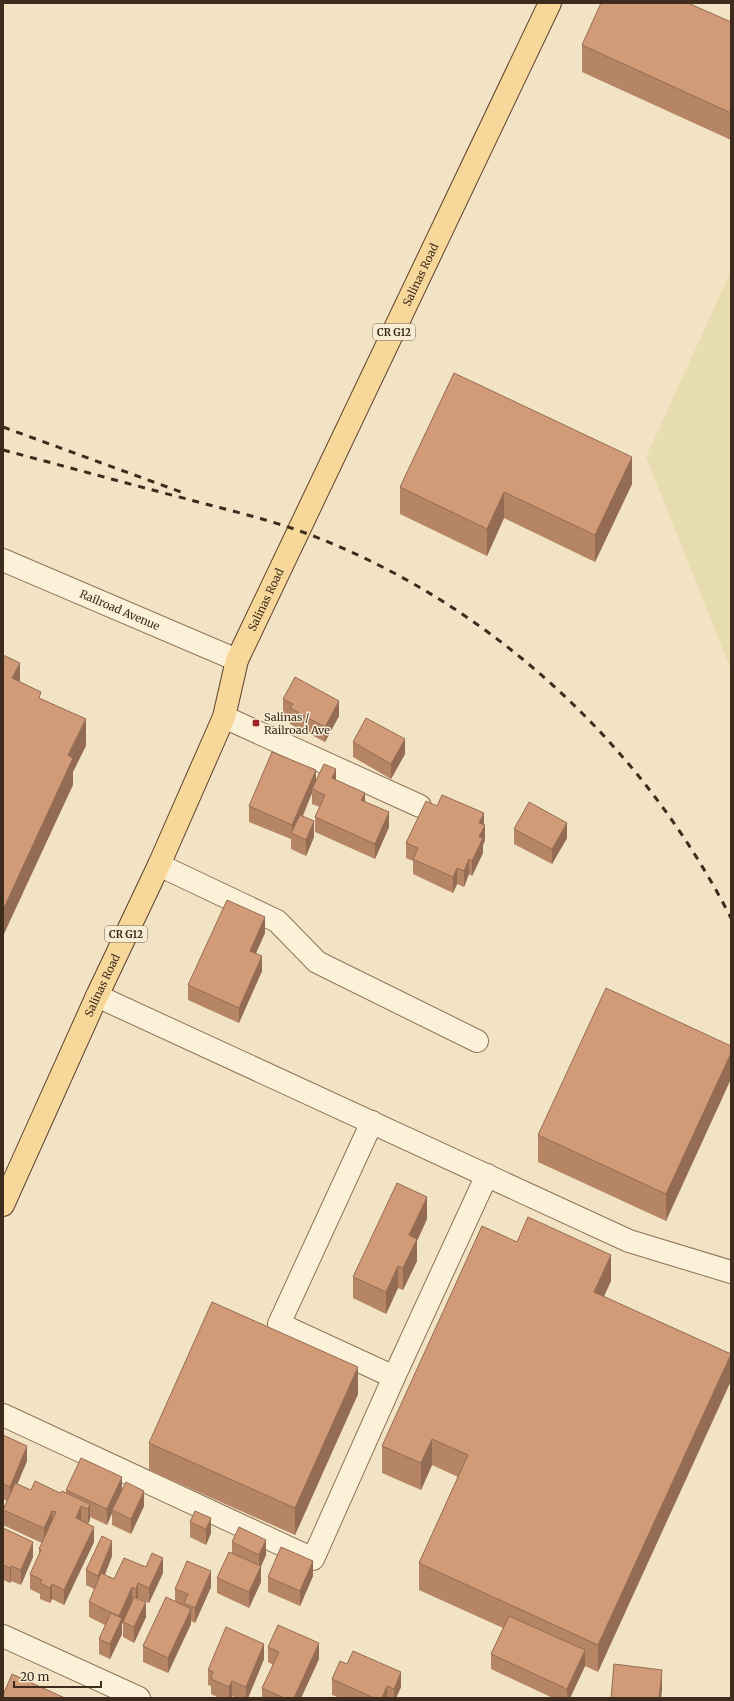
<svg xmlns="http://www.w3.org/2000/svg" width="734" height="1701" font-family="Merriweather,serif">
<rect width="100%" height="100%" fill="#f2e3c4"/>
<polygon fill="#e8ddb1" points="731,271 731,670 646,457"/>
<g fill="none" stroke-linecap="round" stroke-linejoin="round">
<g stroke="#8e7459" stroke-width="24">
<g id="minor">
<path id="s1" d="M3,560L237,660"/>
<polyline points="224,717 420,806"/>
<polyline points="159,865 277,921 317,962 477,1041"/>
<polyline points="97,996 629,1241 731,1272"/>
<polyline points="372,1122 279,1324 394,1377 487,1175"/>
<polyline points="3,1415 313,1559 394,1377"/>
<polyline points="3,1636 139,1698"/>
</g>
</g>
<g stroke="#5c422d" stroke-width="24">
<g id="major">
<path id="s2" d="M3,1205L97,996L159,865L224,717L237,660L550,3"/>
</g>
</g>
<use href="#minor" stroke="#fbf0d8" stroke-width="22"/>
<use href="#major" stroke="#f7d79a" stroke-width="22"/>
<g stroke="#3d2c1e" stroke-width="3" stroke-dasharray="7 7" stroke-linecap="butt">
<polyline points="3,427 181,492"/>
<path d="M3,450C64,466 125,483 187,499C224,509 263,518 300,531C486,599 641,742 731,918"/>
<polyline points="731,1698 731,1697"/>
</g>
</g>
<g fill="#b58566">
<polygon points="731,22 731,140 582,72 582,45"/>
<polygon points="632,484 595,562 504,518 487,556 400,514 400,487"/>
<polygon points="283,699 339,716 325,742 290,724 290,718 283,714"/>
<polygon points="353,742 405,754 391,779 353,757"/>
<polygon points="336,780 365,801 389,827 375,859 315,832 315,817 320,807 312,804 312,793 303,816 314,837 306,856 291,849 291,839 249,822 249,806 316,781"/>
<polygon points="484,825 485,840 483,845 483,853 472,876 469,874 464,887 457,884 453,893 413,874 413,861 406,858 406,843"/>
<polygon points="514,829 567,838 552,864 514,844"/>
<polygon points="265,933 256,953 262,971 239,1023 188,1000 188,985"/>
<polygon points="731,1046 666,1221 538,1162 538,1135"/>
<polygon points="427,1219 417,1241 417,1261 403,1290 398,1288 386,1314 353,1298 353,1277"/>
<polygon points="517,1242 611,1281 604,1296 598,1672 585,1666 570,1698 553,1698 491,1669 491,1654 503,1628 419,1590 419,1563 458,1477 432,1465 421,1490 382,1473 382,1446"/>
<polygon points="358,1394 295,1535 149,1470 149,1443"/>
<polygon points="3,1435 27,1461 17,1484 31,1490 60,1493 66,1493 66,1490 122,1490 144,1506 131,1534 112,1525 112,1513 107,1525 90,1517 90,1519 88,1524 94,1542 64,1605 52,1599 50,1603 40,1599 40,1594 30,1589 30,1574 39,1556 39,1549 42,1543 3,1525 3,1510 7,1501 3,1499"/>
<polygon points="195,1511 211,1533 206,1545 190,1537 190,1522"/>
<polygon points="3,1528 33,1557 21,1585 11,1581 10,1583 3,1580"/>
<polygon points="232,1542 266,1555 261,1566 261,1582 249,1608 217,1593 217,1578 232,1553"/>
<polygon points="112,1556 105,1575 114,1579 146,1567 163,1573 149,1603 138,1598 146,1617 134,1643 123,1637 123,1623 122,1624 122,1634 110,1659 99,1654 99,1639 105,1625 89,1617 89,1602 94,1589 86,1585 86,1570"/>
<polygon points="313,1576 300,1606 268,1592 268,1577"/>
<polygon points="211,1587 195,1623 191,1621 191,1624 168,1673 143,1662 143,1646 175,1602 175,1589"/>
<polygon points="268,1647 319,1659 301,1698 262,1698 262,1688 273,1665 268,1662"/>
<polygon points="264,1659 248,1698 236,1698 232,1696 231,1698 219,1698 211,1694 211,1686 208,1685 208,1670"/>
<polygon points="332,1679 401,1687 396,1698 340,1698 332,1695"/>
</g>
<g fill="#936c53">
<polygon points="632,457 632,484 595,562 595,535"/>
<polygon points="504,492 504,518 487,556 487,529"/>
<polygon points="20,663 20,690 12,678"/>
<polygon points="339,701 339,716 325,742 325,727"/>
<polygon points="86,719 86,746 73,772 73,785 3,936 3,910 68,755"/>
<polygon points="405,739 405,754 391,779 391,764"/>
<polygon points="336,769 336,784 332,778"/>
<polygon points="316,770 316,785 312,789 312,793 294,835 292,834 292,825"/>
<polygon points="365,793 365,808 361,800"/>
<polygon points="389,812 389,827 375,859 375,844"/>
<polygon points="484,813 484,828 485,825 485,840 483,845 483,853 472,876 472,861 479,823"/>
<polygon points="314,821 314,837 306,856 306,840"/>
<polygon points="567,823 567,838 552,864 552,849"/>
<polygon points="469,859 469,874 464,887 464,871"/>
<polygon points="457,868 457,884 453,893 453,877"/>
<polygon points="265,917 265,933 250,966 250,951"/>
<polygon points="262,956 262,971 239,1023 239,1008"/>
<polygon points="731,1053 731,1079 666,1221 666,1194"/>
<polygon points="427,1197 427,1219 417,1241 417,1261 403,1290 403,1268 409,1235"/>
<polygon points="611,1255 611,1281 594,1318 594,1292"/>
<polygon points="398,1266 398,1288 386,1314 386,1292"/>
<polygon points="731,1354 731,1381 598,1672 598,1645"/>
<polygon points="358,1367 358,1394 295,1535 295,1508"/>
<polygon points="432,1439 432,1465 421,1490 421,1463"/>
<polygon points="27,1446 27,1461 10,1502 10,1487"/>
<polygon points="122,1477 122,1492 112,1510 112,1513 107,1525 107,1509"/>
<polygon points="144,1491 144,1506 131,1534 131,1519"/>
<polygon points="90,1504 90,1519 88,1524 88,1509"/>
<polygon points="81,1506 81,1521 76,1518"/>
<polygon points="52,1511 52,1526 44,1544 44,1528"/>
<polygon points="211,1518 211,1533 206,1545 206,1529"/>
<polygon points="94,1527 94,1542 64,1605 64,1590"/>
<polygon points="266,1540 266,1555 259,1571 259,1555"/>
<polygon points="112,1541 112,1556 98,1591 98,1576"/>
<polygon points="33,1542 33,1557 21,1585 21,1570"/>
<polygon points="163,1558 163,1573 149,1603 149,1588"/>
<polygon points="313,1561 313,1576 300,1606 300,1591"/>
<polygon points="11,1566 11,1581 10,1583 10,1568"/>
<polygon points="261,1566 261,1582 249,1608 249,1592"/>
<polygon points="211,1571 211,1587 195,1623 195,1608"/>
<polygon points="138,1583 138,1598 136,1604 136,1589"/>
<polygon points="52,1584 52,1599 50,1603 50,1588"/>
<polygon points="132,1587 132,1602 122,1624 122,1634 110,1659 110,1644 119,1625 119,1616"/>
<polygon points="146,1602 146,1617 134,1643 134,1627"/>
<polygon points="191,1609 191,1624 168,1673 168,1658"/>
<polygon points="319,1643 319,1659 301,1698 294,1698"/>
<polygon points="264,1644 264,1659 248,1698 246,1698 246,1687"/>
<polygon points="585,1650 585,1666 570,1698 567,1698 567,1689"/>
<polygon points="662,1670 662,1691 661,1698 659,1698"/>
<polygon points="401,1672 401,1687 396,1698 394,1698 394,1689"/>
<polygon points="232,1681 232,1696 231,1698 229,1698 229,1687"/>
<polygon points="387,1686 387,1698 382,1698"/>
</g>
<g fill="#d29b77" stroke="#936c53">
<polygon points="601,3 688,3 731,22 731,113 582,45"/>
<polygon points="454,373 632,457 595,535 504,492 487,529 400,487"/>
<polygon points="3,655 20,663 12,678 41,692 39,698 86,719 68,755 73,758 3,910"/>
<polygon points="295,677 339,701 325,727 290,708 293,704 283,699"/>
<polygon points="366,718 405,739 391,764 353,742"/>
<polygon points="272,752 316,770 292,825 249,806"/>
<polygon points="324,764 336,769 332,778 365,793 361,800 389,812 375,844 315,817 325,795 312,789"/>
<polygon points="442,795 484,813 479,823 485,825 479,837 483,838 472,861 469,859 464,871 457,868 453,877 413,859 418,848 406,843 426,801 437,806"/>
<polygon points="529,802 567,823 552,849 514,829"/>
<polygon points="300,815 314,821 306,840 291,833"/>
<polygon points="227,900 265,917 250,951 262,956 239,1008 188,985"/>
<polygon points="606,988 731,1046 731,1053 666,1194 538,1135"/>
<polygon points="397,1183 427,1197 409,1235 417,1239 403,1268 398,1266 386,1292 353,1277"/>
<polygon points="528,1217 611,1255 594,1292 731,1354 598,1645 419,1563 468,1455 432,1439 421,1463 382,1446 482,1226 517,1242"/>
<polygon points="212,1302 358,1367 295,1508 149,1443"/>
<polygon points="3,1435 27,1446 10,1487 3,1484"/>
<polygon points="81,1458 122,1477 107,1509 66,1490"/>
<polygon points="35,1481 60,1493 62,1491 90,1504 88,1509 81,1506 76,1518 94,1527 64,1590 52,1584 50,1588 40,1583 42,1580 30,1574 41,1550 39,1549 56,1512 52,1511 44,1528 3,1510 15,1483 31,1490"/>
<polygon points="126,1482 144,1491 131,1519 112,1510"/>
<polygon points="195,1511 211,1518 206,1529 190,1522"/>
<polygon points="239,1527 266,1540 259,1555 232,1542"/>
<polygon points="3,1528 33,1542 21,1570 11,1566 10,1568 3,1565"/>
<polygon points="102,1536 112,1541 98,1576 86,1570"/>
<polygon points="281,1547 313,1561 300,1591 268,1577"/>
<polygon points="229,1552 261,1566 249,1592 217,1578"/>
<polygon points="152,1553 163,1558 149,1588 138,1583 136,1589 132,1587 119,1616 89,1602 101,1573 114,1579 124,1558 146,1567"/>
<polygon points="187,1561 211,1571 195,1608 184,1603 188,1594 175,1589"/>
<polygon points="134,1597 146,1602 134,1627 123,1622"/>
<polygon points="166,1597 191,1609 168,1658 143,1646"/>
<polygon points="111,1613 122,1618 110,1644 99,1639"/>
<polygon points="509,1616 585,1650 567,1689 491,1654"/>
<polygon points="278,1625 319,1643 294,1698 284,1698 262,1688 279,1652 268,1647"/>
<polygon points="226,1627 264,1644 246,1687 232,1681 229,1687 211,1679 213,1672 208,1670"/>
<polygon points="353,1651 401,1672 394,1689 387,1686 382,1698 374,1698 332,1679 340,1661 347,1664"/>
<polygon points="614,1664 662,1670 659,1698 611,1698"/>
<polygon points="12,1674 65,1698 3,1698 3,1695"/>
</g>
<rect fill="#a22428" stroke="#f8edd4" stroke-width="1.5" x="252" y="719" width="8" height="8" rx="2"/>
<g text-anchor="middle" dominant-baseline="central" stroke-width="3" stroke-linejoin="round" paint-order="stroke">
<g fill="#f8edd4" stroke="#756655" stroke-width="1">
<rect x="373" y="324" width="42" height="16" rx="3"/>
<rect x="105" y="926" width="42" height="16" rx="3"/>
</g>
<g font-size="10" font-weight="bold" fill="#3d2c1e">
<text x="394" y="332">CR G12</text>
<text x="126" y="934">CR G12</text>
</g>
<g font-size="11" fill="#3d2c1e" stroke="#f8edd4">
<text stroke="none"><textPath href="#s2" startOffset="1021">Salinas Road</textPath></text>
<text stroke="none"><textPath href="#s2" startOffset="661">Salinas Road</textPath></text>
<text stroke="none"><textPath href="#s1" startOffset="127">Railroad Avenue</textPath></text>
<text stroke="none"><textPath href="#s2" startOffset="241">Salinas Road</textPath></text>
</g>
<g font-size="11" fill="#3d2c1e" stroke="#f8edd4" text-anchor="start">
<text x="264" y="717">Salinas /<tspan x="264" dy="13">Railroad Ave</tspan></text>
</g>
</g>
<rect width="734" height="1701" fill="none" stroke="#3d2c1e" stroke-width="8"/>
<path d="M14 1681v6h87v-6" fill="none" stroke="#3d2c1e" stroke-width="2"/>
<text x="20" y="1681" font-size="12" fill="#3d2c1e" stroke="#f8edd4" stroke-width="3" paint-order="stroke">20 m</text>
</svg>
